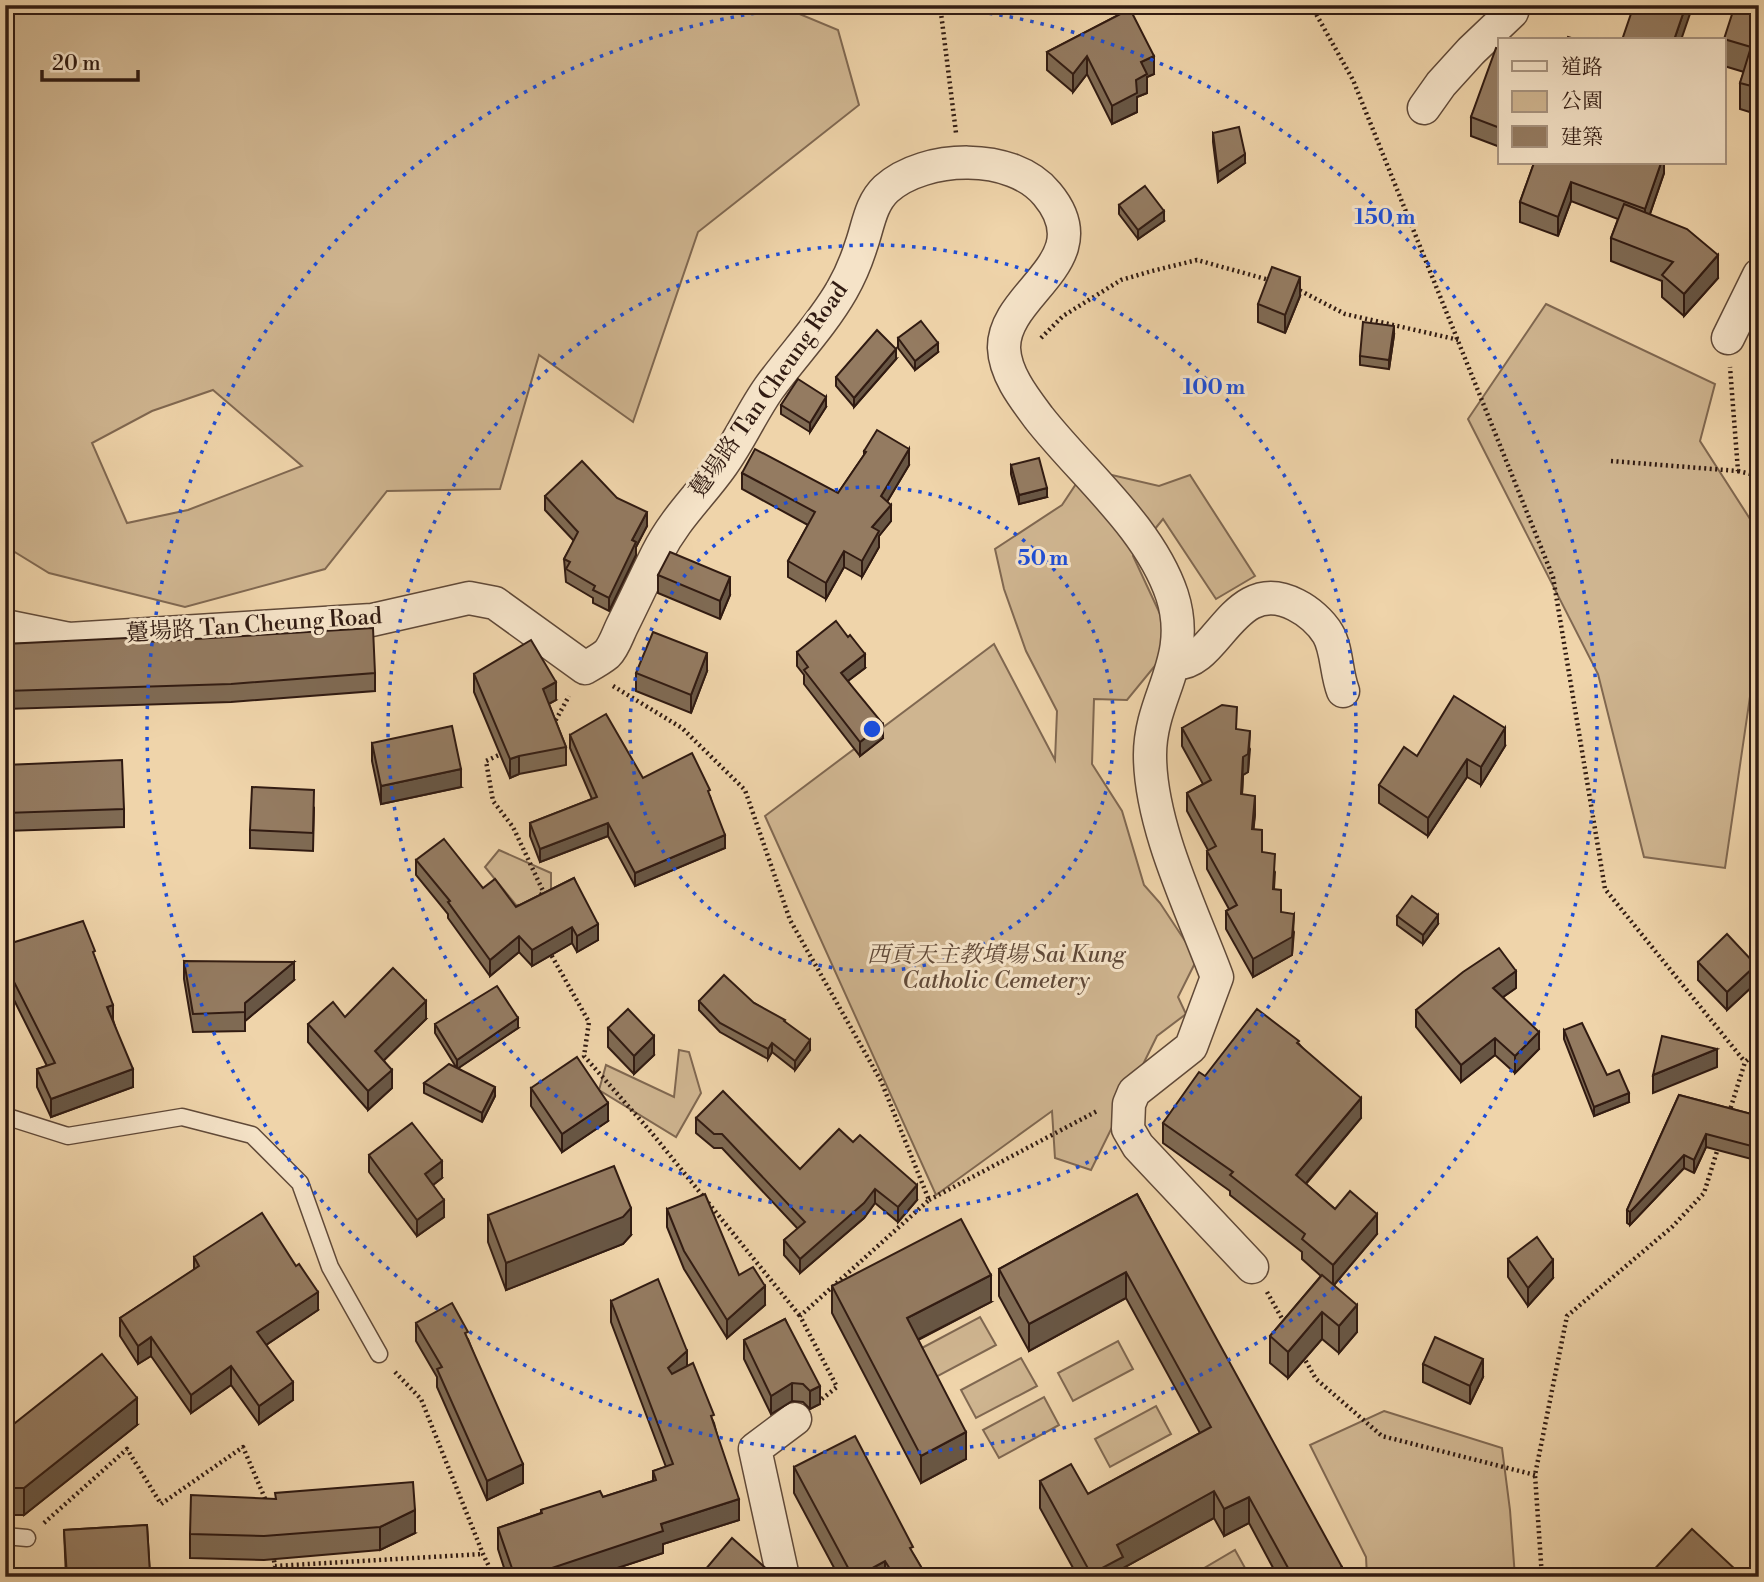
<svg xmlns="http://www.w3.org/2000/svg" width="1764" height="1582" font-family="'Libre Bodoni','Noto Serif TC',serif">
<rect width="100%" height="100%" fill="#efd4aa"/>
<filter id="stains"><feTurbulence type="fractalNoise" baseFrequency=".00286" numOctaves="4"/><feColorMatrix values="0 0 0 0 .2 0 0 0 0 .09 0 0 0 0 .02 0 0 0 .5 -.17"/></filter>
<radialGradient id="worn" r=".72"><stop offset=".6" stop-color="#630" stop-opacity="0"/><stop offset="1" stop-color="#630" stop-opacity=".3"/></radialGradient>
<g fill="#cfb590" stroke="#806851" stroke-width="2" fill-rule="evenodd">
<path d="M5,5H778L838,30L859,105L698,232L633,422L539,355L500,489L387,491L325,569L185,607L49,573L5,546ZM213,390L302,466L188,510L127,523L92,443L152,411Z"/>
<polygon points="1546,304 1715,384 1700,441 1759,533 1759,635 1725,868 1644,857 1598,674 1468,419"/>
<polygon points="1086,469 1159,486 1190,475 1255,576 1216,599 1163,519 1133,556 1161,616 1172,645 1127,700 1094,699 1092,764 1122,811 1144,885 1160,903 1197,959 1178,997 1186,1014 1157,1036 1091,1170 1055,1158 1052,1111 936,1195 765,816 994,644 1055,760 1057,711 1026,651 1004,589 995,549 1062,505"/>
<polygon points="499,850 551,873 551,904 516,905 485,867"/>
<polygon points="679,1050 689,1052 701,1093 676,1137 599,1090 606,1065 674,1097"/>
<polygon points="980,1317 996,1345 936,1377 920,1349"/>
<polygon points="1118,1341 1133,1369 1073,1401 1058,1373"/>
<polygon points="1021,1358 1037,1386 976,1418 961,1390"/>
<polygon points="1044,1397 1059,1425 999,1458 983,1430"/>
<polygon points="1156,1406 1171,1434 1110,1467 1095,1439"/>
<polygon points="1384,1411 1502,1448 1510,1510 1515,1577 1367,1577 1366,1557 1310,1445"/>
<polygon points="1235,1550 1250,1577 1189,1577"/>
</g>
<g fill="none" stroke-linecap="round" stroke-linejoin="round">
<g stroke="#604938" stroke-width="19">
<g id="service">
<polyline points="5,1116 68,1136 182,1117 252,1135 300,1183 330,1267 379,1354"/>
<polyline points="5,1536 27,1538"/>
</g>
</g>
<g stroke="#604938" stroke-width="35">
<g id="minor">
<polyline points="1424,108 1441,84 1471,51 1512,12 1514,5"/>
<polyline points="1728,338 1759,275"/>
<path d="M5,626L69,639L372,620L469,598L495,603L585,668C592,664 601,659 607,654C614,647 618,634 622,626C634,602 645,578 657,554C675,518 700,496 722,465C740,440 752,412 769,388C793,355 822,325 842,290C850,276 856,262 861,246C868,227 870,204 886,189C925,154 1013,152 1047,194C1103,261 1003,292 1004,348C1005,374 1024,398 1039,418C1083,474 1149,527 1172,595C1193,660 1150,696 1150,755C1150,826 1192,910 1217,977L1191,1047L1134,1092L1129,1104L1128,1129L1138,1146L1252,1267"/>
<path d="M1175,663C1217,667 1233,572 1296,605C1308,611 1321,622 1328,634C1337,649 1336,673 1343,691"/>
<polyline points="783,1577 755,1449 795,1419"/>
</g>
</g>
<g stroke="#311b12" stroke-width="4.5" stroke-dasharray="2 3.5" stroke-linecap="butt">
<polyline points="940,5 956,133"/>
<polyline points="1311,5 1353,80 1553,577 1605,889 1745,1062"/>
<polyline points="1295,288 1345,314 1459,340"/>
<polyline points="1041,338 1063,316 1121,280 1152,271 1197,260 1273,281"/>
<polyline points="1611,461 1738,471 1730,367"/>
<polyline points="1738,471 1759,476"/>
<polyline points="613,686 682,728 745,790 790,920 881,1081 929,1200 800,1316 837,1387 818,1402"/>
<polyline points="553,725 569,696"/>
<polyline points="503,753 486,761 493,801 513,827 543,891 540,897"/>
<polyline points="549,951 589,1022 584,1056 651,1132 800,1316"/>
<polyline points="1729,1113 1745,1062 1759,1050"/>
<polyline points="929,1200 1099,1110"/>
<polyline points="1267,1292 1285,1324"/>
<polyline points="1303,1356 1316,1379 1382,1436 1535,1475"/>
<polyline points="395,1372 421,1399 483,1554 494,1577"/>
<polyline points="44,1523 127,1449 161,1504 243,1447 266,1501"/>
<polyline points="273,1555 275,1566 483,1554"/>
<polyline points="273,1577 275,1566"/>
<polyline points="1542,1577 1535,1475 1567,1316 1672,1227 1704,1193 1718,1148"/>
</g>
<use href="#service" stroke="#f5e3c8" stroke-width="16"/>
<use href="#minor" stroke="#f5e3c8" stroke-width="32"/>
</g>
<g fill="#7f6a53" stroke="#311b12" stroke-width="2">
<polygon points="1130,9 1154,74 1147,77 1147,93 1137,97 1137,112 1112,124 1087,74 1073,92 1047,70 1047,52"/>
<polygon points="1759,9 1759,115 1740,109 1740,83 1744,72 1724,66 1724,39"/>
<polygon points="1500,49 1500,147 1471,136 1471,117"/>
<polygon points="1213,133 1245,163 1218,182 1213,142"/>
<polygon points="1534,163 1664,163 1664,173 1650,214 1718,278 1684,316 1662,297 1662,281 1611,261 1611,238 1618,219 1571,201 1558,236 1520,222 1520,202"/>
<polygon points="1119,205 1164,221 1138,239 1119,214"/>
<polygon points="1300,296 1285,333 1258,322 1258,304"/>
<polygon points="1394,335 1389,369 1360,365 1360,356"/>
<polygon points="898,338 938,352 915,370 898,348"/>
<polygon points="896,359 854,407 836,386 836,377"/>
<polygon points="781,405 826,407 810,432 781,414"/>
<polygon points="864,451 909,465 887,502 891,521 879,536 879,547 862,577 844,567 826,599 788,577 788,561 808,525 742,489 742,473 838,493 864,455"/>
<polygon points="1011,465 1047,497 1019,504 1011,474"/>
<polygon points="545,496 617,498 647,526 636,547 636,555 609,611 593,603 593,598 566,582 564,559 574,541 545,510"/>
<polygon points="658,575 730,595 720,619 658,593"/>
<polygon points="147,642 375,673 375,691 231,702 5,709 5,644"/>
<polygon points="797,652 865,668 848,681 883,738 860,756 804,684 804,675 797,666"/>
<polygon points="707,671 691,713 636,691 636,673"/>
<polygon points="474,674 556,700 549,704 566,747 566,765 519,774 510,778 474,692"/>
<polygon points="1182,728 1237,730 1250,749 1248,772 1243,775 1242,794 1255,814 1253,829 1262,852 1275,872 1274,889 1281,912 1294,932 1292,955 1253,977 1226,929 1226,911 1229,909 1207,869 1207,851 1208,850 1187,811 1187,793 1203,784 1182,746"/>
<polygon points="570,735 643,778 710,796 725,848 635,886 608,836 540,862 530,836 530,823 592,799 570,748"/>
<polygon points="372,743 461,787 381,804 372,761"/>
<polygon points="1505,746 1481,785 1467,777 1428,836 1379,803 1379,785 1417,756"/>
<polygon points="5,765 124,809 124,827 5,831"/>
<polygon points="314,808 313,851 250,848 250,830"/>
<polygon points="416,860 483,888 516,907 574,878 598,940 577,952 572,943 532,966 519,952 490,976 448,918 448,914 416,875"/>
<polygon points="1397,916 1438,924 1423,944 1397,925"/>
<polygon points="5,945 95,959 133,1087 51,1117 37,1087 37,1069 47,1066 12,996 5,968"/>
<polygon points="184,961 294,980 245,1021 245,1031 193,1032 184,979"/>
<polygon points="1698,962 1756,983 1727,1010 1698,980"/>
<polygon points="1516,988 1503,997 1539,1049 1515,1073 1495,1055 1461,1082 1416,1027 1416,1010"/>
<polygon points="699,1001 754,1003 785,1022 810,1050 795,1070 772,1052 768,1059 720,1032 699,1010"/>
<polygon points="345,1017 426,1019 384,1060 392,1088 368,1110 308,1042 308,1024"/>
<polygon points="435,1024 518,1028 458,1068 495,1096 482,1122 424,1093 424,1083 456,1067 435,1033"/>
<polygon points="608,1028 654,1055 634,1074 608,1047"/>
<polygon points="1564,1030 1607,1075 1629,1102 1594,1116 1564,1039"/>
<polygon points="1299,1044 1361,1118 1306,1184 1335,1209 1377,1234 1334,1285 1357,1332 1339,1353 1322,1339 1288,1378 1270,1363 1270,1336 1321,1276 1302,1259 1302,1252 1230,1195 1230,1191 1163,1143 1163,1123 1205,1076"/>
<polygon points="531,1088 608,1121 562,1152 531,1106"/>
<polygon points="1679,1095 1759,1116 1759,1161 1706,1147 1694,1173 1684,1168 1630,1225 1627,1223 1627,1210"/>
<polygon points="696,1118 800,1169 917,1200 898,1222 875,1203 864,1218 800,1273 784,1255 784,1240 798,1229 722,1148 714,1148 696,1133"/>
<polygon points="369,1155 442,1178 433,1185 444,1217 417,1236 369,1172"/>
<polygon points="1137,1194 1342,1577 1278,1577 1249,1523 1224,1536 1214,1518 1123,1568 1123,1577 1078,1577 1040,1508 1040,1481 1088,1494 1200,1433 1126,1298 1029,1351 999,1296 999,1269"/>
<polygon points="667,1209 739,1275 765,1305 727,1338 684,1269 667,1227"/>
<polygon points="488,1215 631,1235 623,1244 506,1290 488,1242"/>
<polygon points="194,1257 318,1310 266,1345 293,1400 259,1424 231,1385 191,1413 151,1356 138,1364 120,1336 120,1318 194,1270"/>
<polygon points="1508,1259 1553,1278 1528,1306 1508,1277"/>
<polygon points="832,1286 991,1302 918,1340 966,1459 921,1483 832,1313"/>
<polygon points="611,1301 687,1366 714,1423 739,1520 663,1544 663,1553 590,1577 507,1577 498,1549 498,1528 541,1513 541,1510 603,1497 653,1481 653,1471 666,1467 611,1322"/>
<polygon points="785,1319 820,1404 810,1409 803,1402 792,1401 771,1414 744,1359 744,1340"/>
<polygon points="416,1323 468,1339 523,1483 487,1500 437,1387 437,1377 416,1341"/>
<polygon points="1423,1364 1483,1377 1470,1404 1423,1382"/>
<polygon points="137,1425 24,1515 14,1515 5,1503 5,1431"/>
<polygon points="794,1467 913,1554 927,1577 839,1577 794,1493"/>
<polygon points="1759,1497 1759,1538 1752,1531 1752,1504"/>
<polygon points="275,1499 415,1533 380,1550 264,1560 190,1558 190,1534"/>
<polygon points="147,1525 150,1577 66,1577 64,1530"/>
</g>
<g fill="#685644" stroke="#311b12" stroke-width="2">
<polygon points="1686,5 1693,5 1681,40 1674,40"/>
<polygon points="1087,56 1087,74 1073,92 1073,74"/>
<polygon points="1154,56 1154,74 1147,77 1147,93 1137,97 1137,112 1112,124 1112,106 1136,80 1141,62"/>
<polygon points="1245,154 1245,163 1218,182 1218,172"/>
<polygon points="1661,163 1664,163 1664,173 1645,228 1645,209"/>
<polygon points="1571,182 1571,201 1558,236 1558,217"/>
<polygon points="1164,211 1164,221 1138,239 1138,230"/>
<polygon points="1718,255 1718,278 1684,316 1684,294"/>
<polygon points="1300,277 1300,296 1285,333 1285,315"/>
<polygon points="1394,326 1394,335 1389,369 1389,360"/>
<polygon points="938,343 938,352 915,370 915,361"/>
<polygon points="896,349 896,359 854,407 854,398"/>
<polygon points="826,397 826,407 810,432 810,423"/>
<polygon points="909,449 909,465 881,512 881,496"/>
<polygon points="1047,488 1047,497 1019,504 1019,495"/>
<polygon points="891,505 891,521 879,536 879,547 862,577 862,561 872,527"/>
<polygon points="647,512 647,526 636,547 636,555 609,611 609,598 632,540"/>
<polygon points="844,551 844,567 826,599 826,583"/>
<polygon points="730,577 730,595 720,619 720,601"/>
<polygon points="707,653 707,671 691,713 691,695"/>
<polygon points="865,654 865,668 841,686 841,673"/>
<polygon points="556,682 556,700 543,707 543,689"/>
<polygon points="883,724 883,738 860,756 860,742"/>
<polygon points="1505,728 1505,746 1481,785 1481,767"/>
<polygon points="1250,731 1248,772 1243,775 1241,812 1243,757"/>
<polygon points="519,756 519,774 510,778 510,759"/>
<polygon points="1467,759 1467,777 1428,836 1428,818"/>
<polygon points="461,769 461,787 381,804 381,786"/>
<polygon points="1255,796 1255,814 1252,847 1252,829"/>
<polygon points="608,823 608,836 540,862 540,849"/>
<polygon points="725,835 725,848 635,886 635,873"/>
<polygon points="1294,914 1292,955 1253,977 1253,959"/>
<polygon points="1438,915 1438,924 1423,944 1423,935"/>
<polygon points="598,924 598,940 577,952 577,936"/>
<polygon points="572,927 572,943 532,966 532,950"/>
<polygon points="519,936 519,952 490,976 490,960"/>
<polygon points="294,962 294,980 245,1021 245,1003"/>
<polygon points="1756,965 1756,983 1727,1010 1727,992"/>
<polygon points="1516,971 1516,988 1493,1004 1493,988"/>
<polygon points="426,1001 426,1019 375,1069 375,1051"/>
<polygon points="113,1005 113,1023 107,1007"/>
<polygon points="518,1018 518,1028 457,1069 457,1060"/>
<polygon points="1539,1032 1539,1049 1515,1073 1515,1056"/>
<polygon points="654,1036 654,1055 634,1074 634,1056"/>
<polygon points="1495,1038 1495,1055 1461,1082 1461,1065"/>
<polygon points="810,1040 810,1050 795,1070 795,1061"/>
<polygon points="772,1043 772,1052 768,1059 768,1049"/>
<polygon points="1717,1049 1717,1067 1653,1093 1653,1075"/>
<polygon points="133,1069 133,1087 51,1117 51,1099"/>
<polygon points="392,1070 392,1088 368,1110 368,1091"/>
<polygon points="495,1087 495,1096 482,1122 482,1113"/>
<polygon points="1629,1093 1629,1102 1594,1116 1594,1107"/>
<polygon points="1361,1098 1361,1118 1296,1195 1296,1175"/>
<polygon points="608,1103 608,1121 562,1152 562,1134"/>
<polygon points="1706,1134 1706,1147 1694,1173 1694,1160"/>
<polygon points="1684,1155 1684,1168 1630,1225 1630,1212"/>
<polygon points="442,1161 442,1178 425,1191 425,1174"/>
<polygon points="917,1185 917,1200 898,1222 898,1207"/>
<polygon points="875,1189 875,1203 864,1218 800,1273 800,1259"/>
<polygon points="444,1200 444,1217 417,1236 417,1220"/>
<polygon points="631,1208 631,1235 623,1244 506,1290 506,1263"/>
<polygon points="1377,1214 1377,1234 1333,1286 1333,1265"/>
<polygon points="1553,1260 1553,1278 1528,1306 1528,1288"/>
<polygon points="1126,1272 1126,1298 1029,1351 1029,1324"/>
<polygon points="991,1275 991,1302 907,1345 907,1318"/>
<polygon points="765,1286 765,1305 727,1338 727,1320"/>
<polygon points="318,1292 318,1310 257,1351 257,1332"/>
<polygon points="1357,1305 1357,1332 1339,1353 1339,1326"/>
<polygon points="1322,1312 1322,1339 1288,1378 1288,1352"/>
<polygon points="151,1337 151,1356 138,1364 138,1346"/>
<polygon points="687,1351 687,1372 668,1389 668,1368"/>
<polygon points="1483,1359 1483,1377 1470,1404 1470,1386"/>
<polygon points="231,1366 231,1385 191,1413 191,1395"/>
<polygon points="293,1382 293,1400 259,1424 259,1406"/>
<polygon points="792,1383 792,1401 771,1414 771,1396"/>
<polygon points="820,1386 820,1404 810,1409 810,1391"/>
<polygon points="137,1398 137,1425 24,1515 24,1488"/>
<polygon points="966,1432 966,1459 921,1483 921,1456"/>
<polygon points="523,1464 523,1483 487,1500 487,1481"/>
<polygon points="1214,1491 1214,1518 1123,1568 1123,1577 1091,1577 1091,1574 1117,1545"/>
<polygon points="1249,1497 1249,1523 1224,1536 1224,1509"/>
<polygon points="739,1499 739,1520 663,1544 663,1553 590,1577 525,1577 661,1524"/>
<polygon points="415,1510 415,1533 380,1550 380,1527"/>
<polygon points="885,1561 885,1577 856,1577"/>
<polygon points="1342,1567 1342,1577 1334,1577 1334,1571"/>
<polygon points="1736,1570 1736,1577 1730,1577"/>
</g>
<g fill="#947b61" stroke="#311b12" stroke-width="2">
<polygon points="1634,5 1686,5 1674,40 1622,40"/>
<polygon points="1735,5 1749,5 1759,9 1759,88 1740,83 1751,47 1724,39"/>
<polygon points="1130,9 1154,56 1141,62 1147,74 1136,80 1137,93 1112,106 1087,56 1073,74 1047,52"/>
<polygon points="1568,37 1578,40 1567,40"/>
<polygon points="1496,48 1500,49 1500,128 1471,117"/>
<polygon points="1239,127 1245,154 1218,172 1213,133"/>
<polygon points="1534,163 1661,163 1645,209 1571,182 1558,217 1520,202"/>
<polygon points="1145,186 1164,211 1138,230 1119,205"/>
<polygon points="1624,204 1687,229 1718,255 1684,294 1662,275 1673,262 1611,238"/>
<polygon points="1272,267 1300,277 1285,315 1258,304"/>
<polygon points="921,321 938,343 915,361 898,338"/>
<polygon points="1363,322 1394,326 1389,360 1360,356"/>
<polygon points="877,330 896,349 854,398 836,377"/>
<polygon points="798,379 826,397 810,423 781,405"/>
<polygon points="877,430 909,449 881,496 891,505 872,527 879,531 862,561 844,551 826,583 788,561 815,512 742,473 755,449 838,493 866,452 864,451"/>
<polygon points="1039,458 1047,488 1019,495 1011,465"/>
<polygon points="582,461 617,498 647,512 632,540 636,542 609,598 593,590 595,586 566,569 570,562 564,559 578,532 545,496"/>
<polygon points="670,552 730,577 720,601 658,575"/>
<polygon points="836,621 848,637 850,635 865,654 841,673 883,724 860,742 804,670 808,667 797,652"/>
<polygon points="373,628 375,673 231,684 5,691 5,644 147,637 147,642"/>
<polygon points="653,632 707,653 691,695 636,673"/>
<polygon points="531,640 556,682 543,689 566,747 519,756 510,759 474,674"/>
<polygon points="1454,696 1505,728 1481,767 1467,759 1428,818 1379,785 1404,747 1417,756"/>
<polygon points="1222,705 1237,707 1236,729 1250,731 1248,754 1243,757 1241,794 1255,796 1252,829 1262,830 1262,852 1275,854 1273,889 1281,890 1281,912 1294,914 1292,937 1253,959 1226,911 1237,905 1207,851 1216,846 1187,793 1211,780 1182,728"/>
<polygon points="606,714 643,778 692,753 710,790 708,791 725,835 635,873 608,823 540,849 530,823 597,797 570,735"/>
<polygon points="452,726 461,769 381,786 372,743"/>
<polygon points="122,760 124,809 5,813 5,765"/>
<polygon points="252,787 314,790 313,833 250,830"/>
<polygon points="444,839 483,888 495,879 516,907 574,878 598,924 577,936 572,927 532,950 519,936 490,960 448,902 450,901 416,860"/>
<polygon points="1412,896 1438,915 1423,935 1397,916"/>
<polygon points="83,921 95,951 93,952 113,1005 107,1007 133,1069 51,1099 37,1069 55,1063 12,978 5,945"/>
<polygon points="1727,934 1756,965 1727,992 1698,962"/>
<polygon points="1499,948 1516,971 1493,988 1539,1032 1515,1056 1495,1038 1461,1065 1416,1010 1463,972"/>
<polygon points="184,961 294,962 245,1003 245,1012 193,1014"/>
<polygon points="393,968 426,1001 375,1051 392,1070 368,1091 308,1024 333,1002 345,1017"/>
<polygon points="724,975 754,1003 785,1020 784,1021 810,1040 795,1061 772,1043 768,1049 720,1023 699,1001"/>
<polygon points="497,986 518,1018 457,1060 435,1024"/>
<polygon points="628,1009 654,1036 634,1056 608,1028"/>
<polygon points="1257,1009 1299,1041 1297,1043 1361,1098 1296,1175 1335,1209 1350,1191 1377,1214 1333,1265 1302,1239 1305,1234 1230,1175 1233,1172 1163,1123 1199,1072 1205,1076"/>
<polygon points="1582,1023 1607,1075 1619,1070 1629,1093 1594,1107 1564,1030"/>
<polygon points="1662,1036 1717,1049 1653,1075"/>
<polygon points="577,1057 608,1103 562,1134 531,1088"/>
<polygon points="449,1064 495,1087 482,1113 424,1083"/>
<polygon points="723,1091 800,1169 839,1129 853,1142 860,1135 917,1185 898,1207 875,1189 864,1203 800,1259 784,1240 805,1222 722,1134 714,1134 696,1118"/>
<polygon points="1679,1095 1759,1116 1759,1148 1706,1134 1694,1160 1684,1155 1630,1212 1627,1210"/>
<polygon points="412,1123 442,1161 425,1174 444,1200 417,1220 369,1155"/>
<polygon points="614,1166 631,1208 623,1217 506,1263 488,1215"/>
<polygon points="705,1194 739,1275 753,1267 765,1286 727,1320 684,1251 667,1209"/>
<polygon points="1137,1194 1342,1567 1334,1571 1338,1577 1293,1577 1249,1497 1224,1509 1214,1491 1117,1545 1123,1557 1091,1574 1040,1481 1071,1464 1088,1494 1211,1427 1126,1272 1029,1324 999,1269"/>
<polygon points="262,1213 296,1266 299,1264 318,1292 257,1332 293,1382 259,1406 231,1366 191,1395 151,1337 138,1346 120,1318 199,1266 194,1257"/>
<polygon points="961,1219 991,1275 907,1318 966,1432 921,1456 832,1286"/>
<polygon points="1537,1237 1553,1260 1528,1288 1508,1259"/>
<polygon points="1322,1275 1357,1305 1339,1326 1322,1312 1288,1352 1270,1336"/>
<polygon points="658,1279 687,1351 668,1368 672,1374 693,1363 714,1415 711,1416 739,1499 661,1524 663,1531 525,1577 515,1577 498,1528 542,1513 541,1510 600,1491 603,1497 656,1480 653,1471 673,1464 611,1301"/>
<polygon points="452,1303 468,1332 465,1333 523,1464 487,1481 437,1369 442,1367 416,1323"/>
<polygon points="785,1319 820,1386 810,1391 803,1384 792,1383 771,1396 744,1340"/>
<polygon points="1435,1337 1483,1359 1470,1386 1423,1364"/>
<polygon points="102,1354 137,1398 24,1488 14,1488 5,1477 5,1431"/>
<polygon points="855,1436 913,1547 910,1548 927,1577 895,1577 885,1561 856,1577 853,1577 794,1467"/>
<polygon points="413,1482 415,1510 380,1527 264,1536 190,1534 191,1495 276,1499 275,1493"/>
<polygon points="1759,1497 1759,1512 1752,1504"/>
<polygon points="147,1525 150,1574 98,1577 67,1577 64,1530"/>
<polygon points="1692,1529 1736,1570 1730,1577 1647,1577"/>
<polygon points="732,1538 771,1573 768,1577 699,1577"/>
</g>
<g fill="none" stroke="#1d4ed8" stroke-width="3.5" stroke-dasharray="3.5 7">
<circle cx="872" cy="729" r="242"/>
<circle cx="872" cy="729" r="484"/>
<path d="M916 5A725 725 0 1 1 828 5"/>
</g>
<g text-anchor="middle" dominant-baseline="central" stroke-width="6" stroke-linejoin="round" paint-order="stroke">
<g font-size="23" fill="#311b12" stroke="#f5e3c8">
<text transform="translate(769 390) rotate(-55)">躉場路 Tan Cheung Road</text>
<text transform="translate(254 625) rotate(-4)">躉場路 Tan Cheung Road</text>
</g>
<g font-size="23" font-style="italic" fill="#604938" stroke="#f5e3c8">
<text x="996" y="955">西貢天主教墳場 Sai Kung<tspan x="996" dy="26">Catholic Cemetery</tspan></text>
</g>
</g>
<circle cx="872" cy="729" r="10" fill="#1d4ed8" stroke="#f5e3c8" stroke-width="3.5"/>
<g font-size="21" text-anchor="middle" font-weight="bold" fill="#1d4ed8" stroke="#f5e3c8" stroke-width="6" stroke-linejoin="round" paint-order="stroke">
<text x="1385" y="224">150 m</text>
<text x="1214" y="394">100 m</text>
<text x="1043" y="565">50 m</text>
</g>
<rect width="1764" height="1582" fill="none" stroke="#efd4aa" stroke-width="28"/>
<rect x="7" y="7" width="1750" height="1568" fill="none" stroke="#311b12" stroke-width="3.5"/>
<rect x="14" y="14" width="1736" height="1554" fill="none" stroke="#311b12" stroke-width="2"/>
<rect x="1498" y="38" width="228" height="126" fill="#f5e3c8" stroke="#a7937f" stroke-width="2"/>
<rect x="1512" y="61" width="35" height="10" fill="#f5e3c8" stroke="#a7937f" stroke-width="2"/>
<text x="1561" y="74" font-size="21" fill="#311b12">道路</text>
<rect x="1512" y="91" width="35" height="21" fill="#cfb590" stroke="#a7937f" stroke-width="2"/>
<text x="1561" y="108" font-size="21" fill="#311b12">公園</text>
<rect x="1512" y="126" width="35" height="21" fill="#947b61" stroke="#a7937f" stroke-width="2"/>
<text x="1561" y="144" font-size="21" fill="#311b12">建築</text>
<path d="M42 70v10h96v-10" fill="none" stroke="#311b12" stroke-width="3.5"/>
<text x="52" y="70" font-size="21" fill="#311b12" stroke="#f5e3c8" stroke-width="5" paint-order="stroke">20 m</text>
<rect width="100%" height="100%" filter="url(#stains)"/>
<rect width="100%" height="100%" fill="url(#worn)"/>
</svg>
